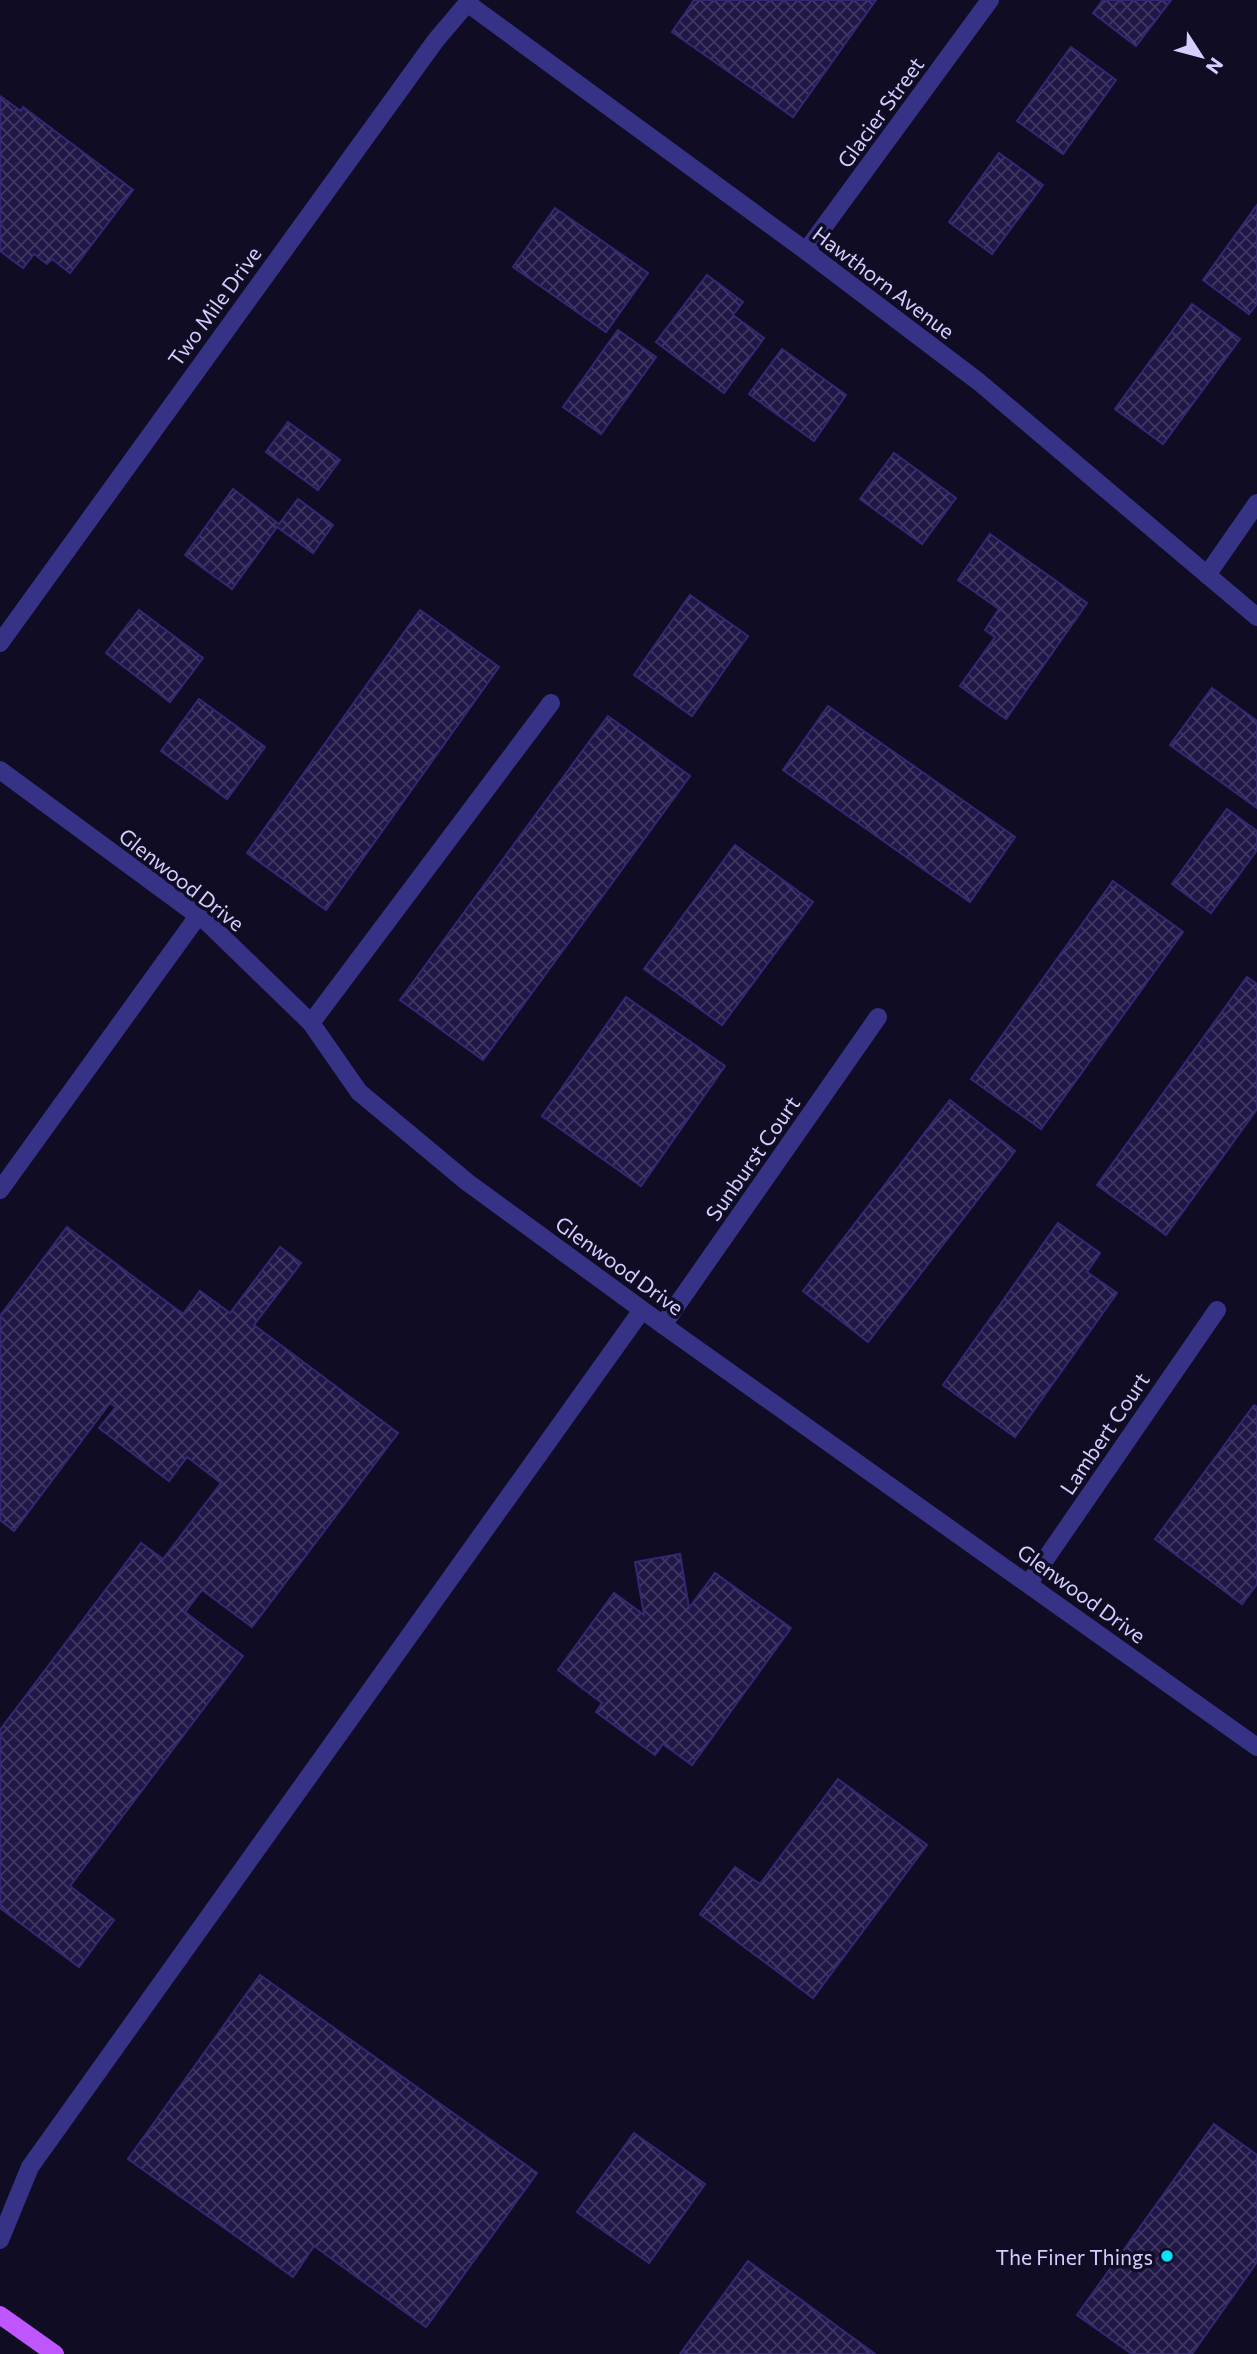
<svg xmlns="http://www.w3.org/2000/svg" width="1257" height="2354" font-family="Commissioner,sans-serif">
<defs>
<pattern id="building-cross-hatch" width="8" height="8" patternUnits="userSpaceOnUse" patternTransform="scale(1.75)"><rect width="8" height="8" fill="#201746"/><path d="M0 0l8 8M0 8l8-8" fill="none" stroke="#403862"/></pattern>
</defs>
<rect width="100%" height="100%" fill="#100c24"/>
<g fill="url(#building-cross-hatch)" stroke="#362774" stroke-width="2">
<polygon points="694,0 876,0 793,117 672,32"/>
<polygon points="1103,0 1171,0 1136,46 1093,13"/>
<polygon points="1071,47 1116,80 1063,154 1017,121"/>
<polygon points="0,96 21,111 23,107 133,190 70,273 52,259 47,264 34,254 23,268 0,251"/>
<polygon points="999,153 1043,185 992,254 949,222"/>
<polygon points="1257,205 1257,304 1249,314 1203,280"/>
<polygon points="555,208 648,273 606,332 513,267"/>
<polygon points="707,275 743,302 733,315 764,338 724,393 656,342"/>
<polygon points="1192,304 1240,339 1163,444 1115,409"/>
<polygon points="618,330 656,357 601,434 563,407"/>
<polygon points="782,349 846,395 814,441 749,394"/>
<polygon points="288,422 340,460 318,490 266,452"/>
<polygon points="894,453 956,498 922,544 860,499"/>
<polygon points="233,489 279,524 298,499 333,525 313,553 277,527 232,589 185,555"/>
<polygon points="990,534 1087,603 1006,719 960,686 995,637 985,630 999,609 958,580"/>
<polygon points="690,595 748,636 692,716 634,675"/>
<polygon points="139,610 203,658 170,702 106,653"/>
<polygon points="420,610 499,667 326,910 247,853"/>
<polygon points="1212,688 1257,721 1257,808 1170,745"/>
<polygon points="199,699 265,747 227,799 161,751"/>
<polygon points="828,706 1015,837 970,902 783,770"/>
<polygon points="608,716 690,776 483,1060 400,1000"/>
<polygon points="1227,809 1257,831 1257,850 1211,913 1172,884"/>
<polygon points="735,845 813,902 722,1025 644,969"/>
<polygon points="1113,881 1183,932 1041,1129 971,1079"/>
<polygon points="1247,977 1257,984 1257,1109 1166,1235 1097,1185"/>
<polygon points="626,997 725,1066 641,1186 542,1116"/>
<polygon points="950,1100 1015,1151 868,1342 803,1291"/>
<polygon points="1058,1223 1100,1253 1087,1272 1117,1293 1015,1437 943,1385"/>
<polygon points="67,1227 183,1314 200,1291 230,1313 280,1247 301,1263 254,1325 398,1433 252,1627 202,1590 185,1612 243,1656 70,1886 114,1920 79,1967 0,1908 0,1730 141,1543 163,1559 221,1483 187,1457 169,1481 99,1428 116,1407 110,1403 14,1531 0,1520 0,1316"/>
<polygon points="1254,1405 1257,1407 1257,1584 1242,1604 1155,1539"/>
<polygon points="680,1554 689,1608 715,1573 791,1628 692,1765 663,1744 655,1755 596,1712 602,1703 558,1670 614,1593 644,1615 635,1562"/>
<polygon points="838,1779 927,1845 813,1998 700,1914 735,1867 760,1884"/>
<polygon points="260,1975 537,2173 426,2327 314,2246 293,2277 128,2159"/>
<polygon points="1214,2124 1257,2155 1257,2262 1192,2354 1132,2354 1077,2315"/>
<polygon points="634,2133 705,2184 649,2263 577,2212"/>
<polygon points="748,2261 875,2354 680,2354"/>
</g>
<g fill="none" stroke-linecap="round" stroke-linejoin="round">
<g stroke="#363387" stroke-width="18">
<polyline points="467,3 806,251 979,382 1257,617"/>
<polyline points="806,251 990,0"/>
<polyline points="1207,575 1257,503"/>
<polyline points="0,643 436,40 470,0"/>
<polyline points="0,770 208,923 311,1023 359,1092 467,1182 663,1325 1257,1747"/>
<polyline points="311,1023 551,703"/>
<polyline points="0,1190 198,916"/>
<polyline points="663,1325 878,1017"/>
<polyline points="1029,1583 1217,1310"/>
<polyline points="0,2240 30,2167 642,1310"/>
</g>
<polyline stroke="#bf56ff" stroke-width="18" points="0,2315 55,2354"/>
</g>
<circle fill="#00e3fa" stroke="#100c24" stroke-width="2.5" cx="1167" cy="2256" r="7"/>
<g text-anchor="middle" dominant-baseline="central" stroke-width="7" stroke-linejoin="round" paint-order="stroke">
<g font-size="21" fill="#d4cfff" stroke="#100c24">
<text transform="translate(880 112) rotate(-54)">Glacier Street</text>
<text transform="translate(884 282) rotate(37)">Hawthorn Avenue</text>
<text transform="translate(214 306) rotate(-54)">Two Mile Drive</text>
<text transform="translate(182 879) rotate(38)">Glenwood Drive</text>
<text transform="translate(752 1158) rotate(-55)">Sunburst Court</text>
<text transform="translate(620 1265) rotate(36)">Glenwood Drive</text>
<text transform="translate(1104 1433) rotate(-56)">Lambert Court</text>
<text transform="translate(1082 1593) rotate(36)">Glenwood Drive</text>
</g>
<g font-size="21" fill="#d4cfff" stroke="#100c24" text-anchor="end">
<text x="1153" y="2256">The Finer Things</text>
</g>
</g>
<g transform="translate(1201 56) rotate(126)" stroke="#100c24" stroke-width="5" paint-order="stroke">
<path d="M0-5L12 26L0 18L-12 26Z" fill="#d4cfff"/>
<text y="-10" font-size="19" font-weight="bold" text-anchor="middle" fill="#d4cfff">N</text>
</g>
</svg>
